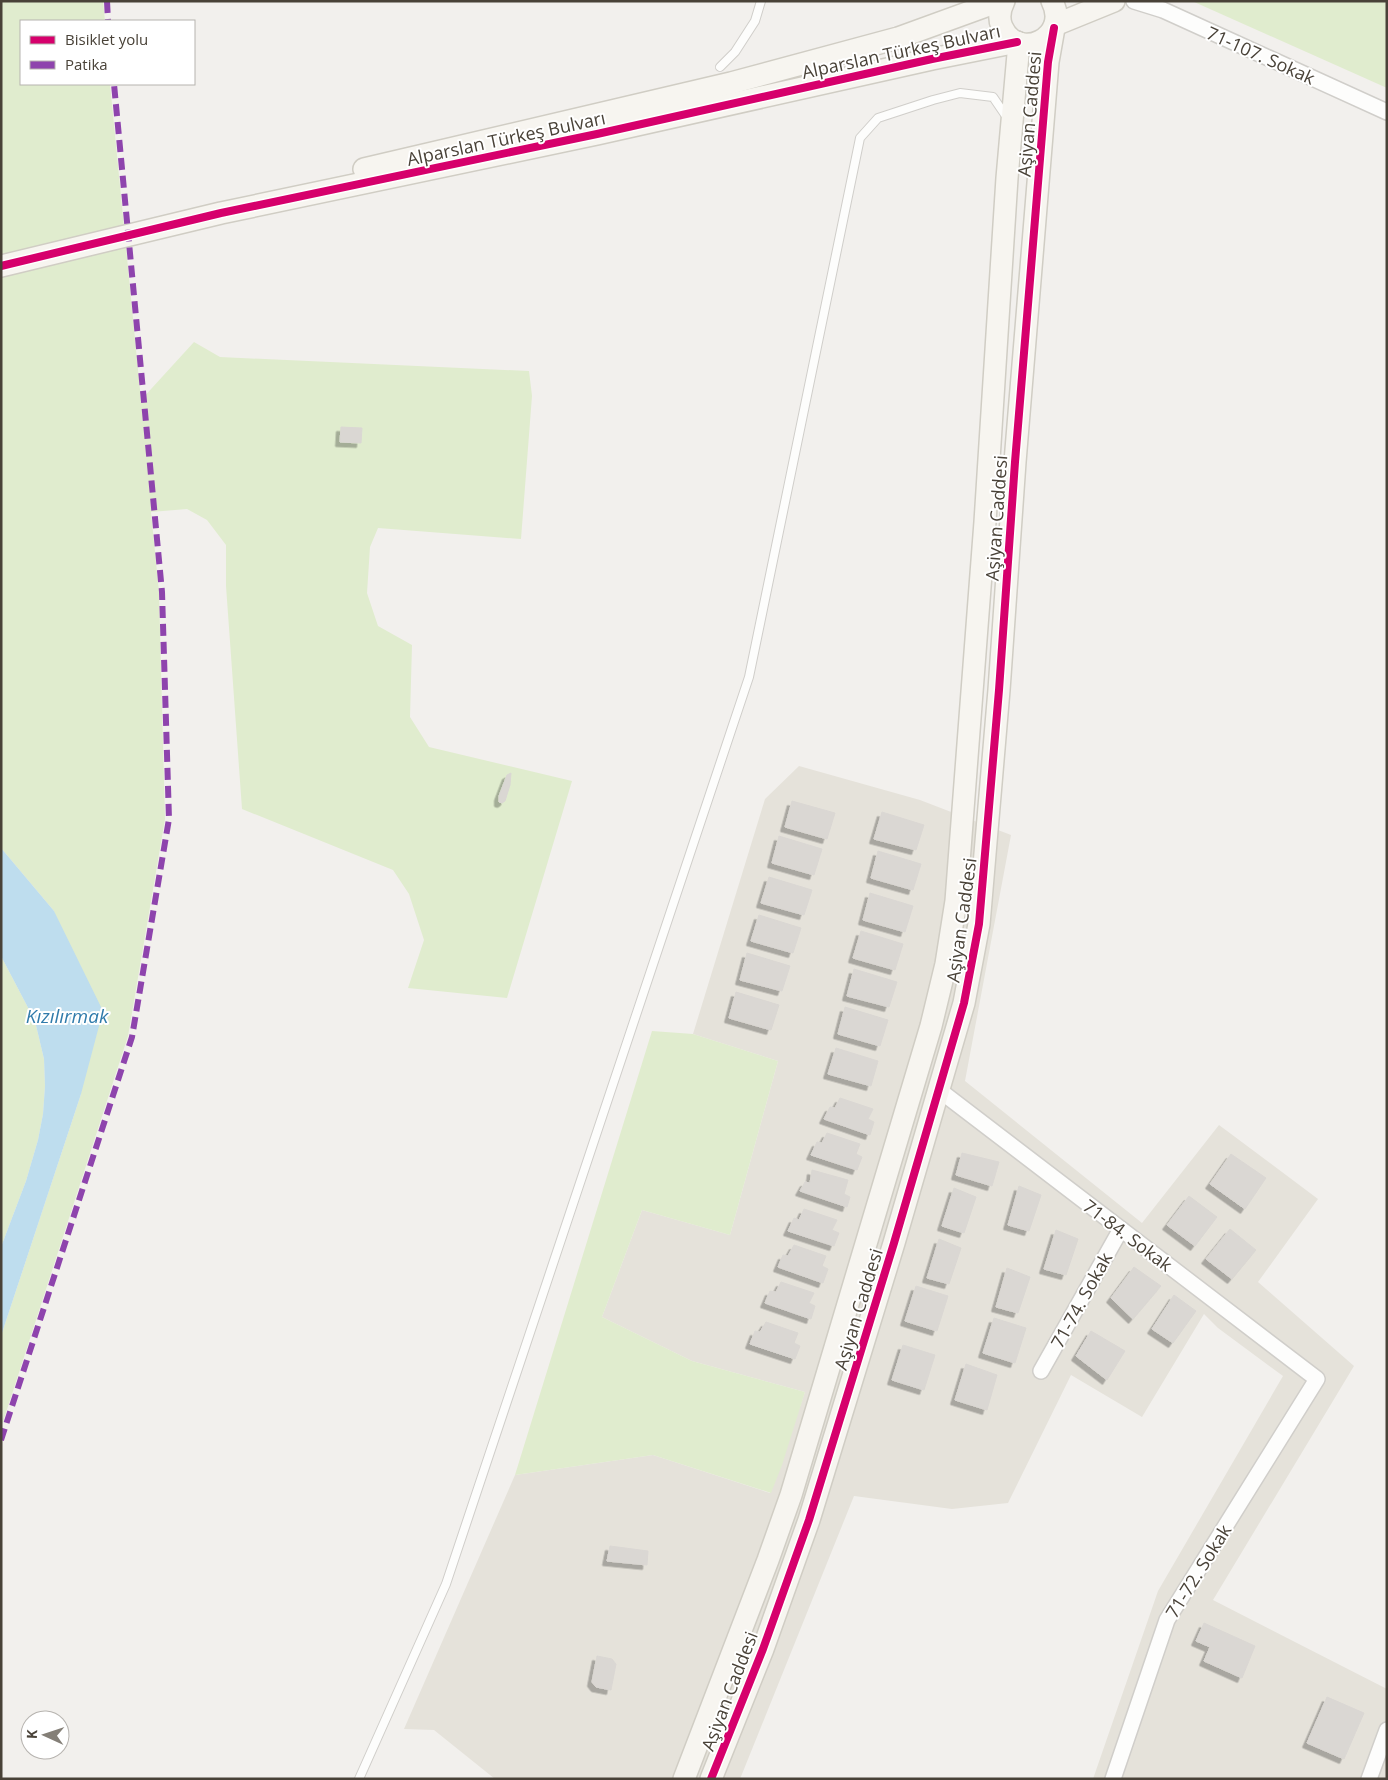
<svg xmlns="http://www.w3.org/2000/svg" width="1388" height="1780" font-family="'Open Sans',sans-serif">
<defs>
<filter id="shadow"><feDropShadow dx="-4.5" dy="4.5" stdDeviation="0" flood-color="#0004"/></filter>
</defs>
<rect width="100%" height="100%" fill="#f2f0ed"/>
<polygon fill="#e5e2da" points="799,766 920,800 1011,835 965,1081 1142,1223 1219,1125 1318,1199 1258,1282 1354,1366 1213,1600 1387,1689 1387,1779 1093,1779 1158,1591 1283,1376 1218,1328 1204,1314 1142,1417 1071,1375 1008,1503 952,1509 854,1496 740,1779 495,1779 434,1730 404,1729 515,1475 653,1455 770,1493 805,1392 692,1361 602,1317 642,1210 730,1235 778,1061 693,1034 765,799"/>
<g fill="#e0ecce">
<polygon points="1,1 103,1 105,21 21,21 21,84 110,84 141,400 194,342 220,357 529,371 532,396 521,539 378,528 370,547 367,593 378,626 412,645 410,717 429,747 572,781 507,998 408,988 424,940 409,894 393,870 242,809 226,586 226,545 207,520 187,509 151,512 159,592 165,819 128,1036 1,1428 1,1336 81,1094 54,911 1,848"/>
<polygon points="1192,1 1387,1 1387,88"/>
<polygon points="1,956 35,1021 44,1059 45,1086 43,1114 38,1140 26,1181 1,1247"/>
<polygon points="652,1031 693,1034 778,1061 730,1235 642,1210 602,1317 692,1361 805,1392 782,1465 771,1493 653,1455 515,1475"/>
</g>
<polygon fill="#beddee" points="1,848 54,911 103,1011 81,1094 1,1336 1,1247 26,1181 38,1140 43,1114 45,1086 44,1059 35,1021 1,956"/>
<g fill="#dad7d3" stroke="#dad7d3" filter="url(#shadow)">
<polygon points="341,427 362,428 361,443 340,442"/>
<polygon points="511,773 510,785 505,801 502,803 499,802 499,796 507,775"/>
<polygon points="792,801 835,813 827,839 785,827"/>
<polygon points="882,812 924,825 916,850 874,839"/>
<polygon points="779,836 822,849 814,875 772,863"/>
<polygon points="878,851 921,864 913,890 871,878"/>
<polygon points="769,877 812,890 804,915 761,903"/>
<polygon points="870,893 913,906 905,932 863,920"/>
<polygon points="759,915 801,928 793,953 751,941"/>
<polygon points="861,931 903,944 895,970 853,958"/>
<polygon points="747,953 790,966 782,991 740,980"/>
<polygon points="854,969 897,982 889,1007 847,996"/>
<polygon points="736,992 779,1005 771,1030 729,1018"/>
<polygon points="845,1007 888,1020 880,1046 838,1034"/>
<polygon points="836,1048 878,1061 871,1086 828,1074"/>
<polygon points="840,1098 873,1109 868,1119 874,1122 870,1135 824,1119 830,1107 835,1108"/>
<polygon points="827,1133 860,1144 856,1154 862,1157 857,1170 811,1155 817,1142 822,1143"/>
<polygon points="962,1153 999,1162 992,1186 956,1175"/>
<polygon points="1231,1154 1266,1178 1245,1209 1210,1184"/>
<polygon points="812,1170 848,1180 844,1194 850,1197 847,1207 800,1191 805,1182 810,1183"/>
<polygon points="1019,1186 1041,1195 1029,1231 1008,1225"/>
<polygon points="954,1188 976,1197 964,1233 942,1226"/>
<polygon points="1189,1196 1217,1217 1195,1246 1167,1225"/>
<polygon points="804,1209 837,1220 832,1230 839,1233 834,1246 788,1231 794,1218 799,1220"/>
<polygon points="1230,1229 1256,1250 1232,1279 1206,1259"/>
<polygon points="1056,1230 1078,1239 1066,1275 1044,1269"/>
<polygon points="939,1239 961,1248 949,1284 927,1278"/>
<polygon points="794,1245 826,1256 822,1266 828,1269 823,1283 778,1267 783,1255 788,1256"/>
<polygon points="1134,1267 1161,1286 1133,1319 1111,1298"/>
<polygon points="1007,1268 1030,1277 1018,1313 996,1307"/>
<polygon points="781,1282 814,1293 809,1303 815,1306 811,1319 765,1303 770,1291 776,1292"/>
<polygon points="916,1286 948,1296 937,1331 905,1321"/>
<polygon points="1174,1295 1196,1311 1173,1343 1152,1329"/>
<polygon points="994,1318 1026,1328 1015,1363 983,1353"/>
<polygon points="766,1322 798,1333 794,1343 800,1346 795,1359 750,1344 755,1331 760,1332"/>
<polygon points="1091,1331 1125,1351 1107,1380 1076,1356"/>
<polygon points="903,1345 935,1355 924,1390 892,1380"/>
<polygon points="966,1364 997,1375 987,1410 955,1400"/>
<polygon points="610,1546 648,1551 647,1565 607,1561"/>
<polygon points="1204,1623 1255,1646 1242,1678 1204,1661 1210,1647 1196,1641"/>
<polygon points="597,1656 612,1659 616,1664 611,1690 596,1687 592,1682"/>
<polygon points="1327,1697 1364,1713 1344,1759 1307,1743"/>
</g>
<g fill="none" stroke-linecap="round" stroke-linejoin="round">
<g stroke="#d0ceca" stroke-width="10">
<g id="lane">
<polyline points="720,67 735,52 755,21 761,1"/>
<polyline points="359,1779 446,1584 749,677 860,138 878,118 933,100 960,93 993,97 1008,119"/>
</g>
</g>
<g stroke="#d0ceca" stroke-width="18">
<g id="street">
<polyline points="1134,1 1163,10 1387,112"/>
<polyline points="939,1090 1317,1379 1167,1620 1113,1779"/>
<polyline points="1041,1371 1121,1229"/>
<polyline points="1369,1779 1387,1730"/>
</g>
</g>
<g stroke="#d0cdc4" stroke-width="24">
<g id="secondary">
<path d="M1004,1C1000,9 998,18 1002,27C1018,63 1071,37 1052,1"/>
<polyline points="1055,25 1114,1"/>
<polyline points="364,169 731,83 898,38 1000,1"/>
<polyline points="1,266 221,213 597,134 932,59 1017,42"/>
<polyline points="684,1779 768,1560 791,1495 931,1026 946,964 956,901 985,522 1007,178 1019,43"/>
<polyline points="711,1779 763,1649 809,1520 894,1243 964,1003 979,924 999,690 1015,462 1048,62 1054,28"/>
</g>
</g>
<use href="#lane" stroke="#fdfdfc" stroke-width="8"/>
<use href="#street" stroke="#fdfdfc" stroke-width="15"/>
<use href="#secondary" stroke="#f7f5f0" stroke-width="21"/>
<g stroke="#8e44ad" stroke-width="6" stroke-dasharray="12 6" stroke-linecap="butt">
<polyline points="107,1 108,21"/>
<polyline points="1,1440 132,1037 169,819 162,592 114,84"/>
</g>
<g stroke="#fff" stroke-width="11">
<g id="cycleway">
<polyline points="1,266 221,213 597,134 932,59 1017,42"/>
<polyline points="711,1779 763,1649 809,1520 894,1243 964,1003 979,924 999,690 1015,462 1048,62 1054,28"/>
</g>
</g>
<use href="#cycleway" stroke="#d6006c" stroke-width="8"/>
</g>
<g text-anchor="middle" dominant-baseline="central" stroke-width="4" stroke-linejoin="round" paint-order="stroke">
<g font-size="18" fill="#494238" stroke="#fff">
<text transform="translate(901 51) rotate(-12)">Alparslan Türkeş Bulvarı</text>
<text transform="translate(1261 55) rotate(24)">71-107. Sokak</text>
<text transform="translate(1029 114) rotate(-85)">Aşiyan Caddesi</text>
<text transform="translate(506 138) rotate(-12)">Alparslan Türkeş Bulvarı</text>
<text transform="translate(996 518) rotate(-86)">Aşiyan Caddesi</text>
<text transform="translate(961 920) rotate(-82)">Aşiyan Caddesi</text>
<text transform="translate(1128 1235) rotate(37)">71-84. Sokak</text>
<text transform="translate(1081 1300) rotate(-61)">71-74. Sokak</text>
<text transform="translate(858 1309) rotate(-73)">Aşiyan Caddesi</text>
<text transform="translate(1198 1571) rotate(-58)">71-72. Sokak</text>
<text transform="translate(729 1691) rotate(-69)">Aşiyan Caddesi</text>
</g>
<g font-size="19" font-style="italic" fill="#307bab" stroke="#fff">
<text x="67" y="1016">Kızılırmak</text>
</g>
</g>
<rect width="1388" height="1780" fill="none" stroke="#494238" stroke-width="5"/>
<rect x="20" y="20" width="175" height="65" fill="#ffffff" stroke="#b6b3af"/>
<rect x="30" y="36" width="25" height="8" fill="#d6006c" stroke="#b6b3af"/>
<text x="65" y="45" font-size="15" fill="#494238">Bisiklet yolu</text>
<rect x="30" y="61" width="25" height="8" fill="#8e44ad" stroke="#b6b3af"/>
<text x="65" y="70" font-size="15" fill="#494238">Patika</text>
<g transform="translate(45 1735) rotate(273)"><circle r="24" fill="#ffffff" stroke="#b6b3af"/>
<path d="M0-4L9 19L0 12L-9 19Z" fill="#847f77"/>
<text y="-8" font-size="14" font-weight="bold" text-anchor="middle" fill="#494238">K</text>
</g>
</svg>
